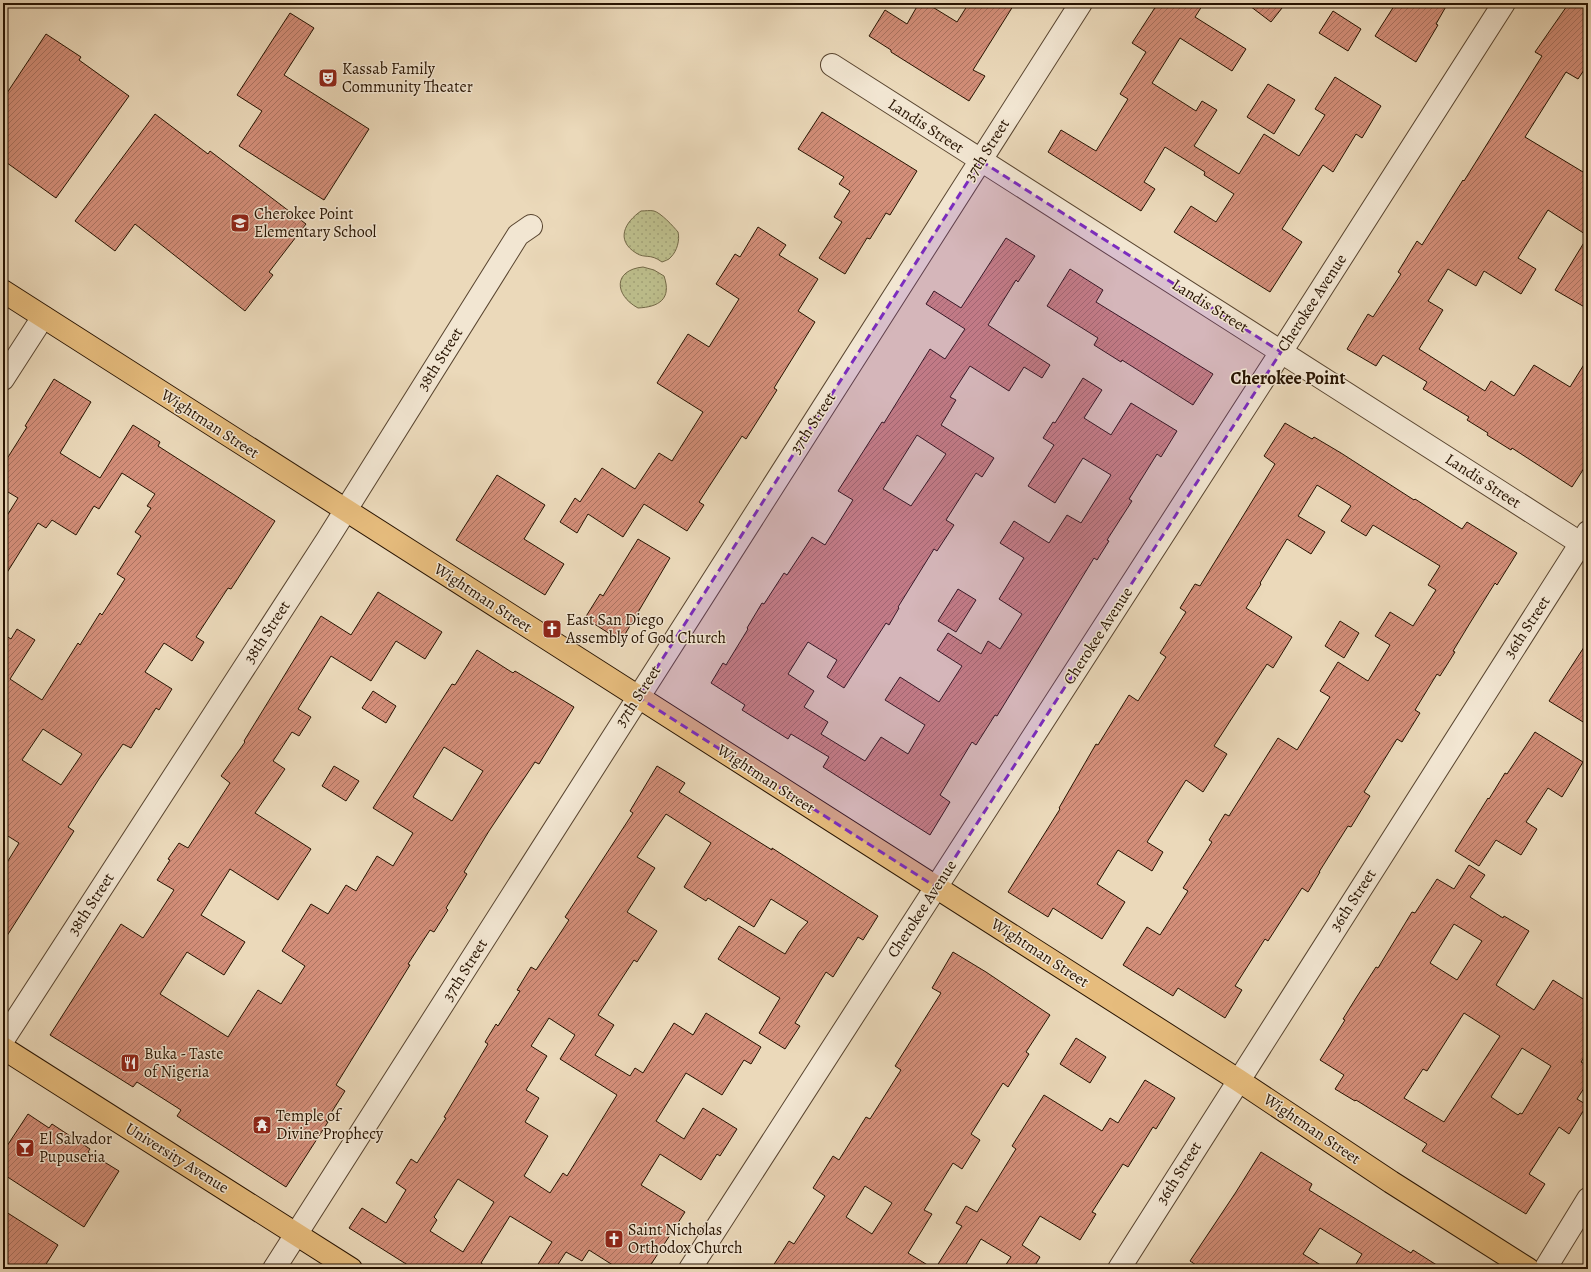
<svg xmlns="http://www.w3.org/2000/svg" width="1591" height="1272" font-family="Alegreya,serif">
<defs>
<pattern id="park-dots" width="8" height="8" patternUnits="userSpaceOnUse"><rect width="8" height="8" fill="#bdbe8c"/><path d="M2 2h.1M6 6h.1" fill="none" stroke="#a2a277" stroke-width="1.8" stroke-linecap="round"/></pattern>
<pattern id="building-hatch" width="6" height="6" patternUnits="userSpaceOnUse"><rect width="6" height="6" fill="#d38e79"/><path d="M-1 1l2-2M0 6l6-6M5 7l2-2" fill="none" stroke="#ab7361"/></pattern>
</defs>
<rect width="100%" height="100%" fill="#ebd9ba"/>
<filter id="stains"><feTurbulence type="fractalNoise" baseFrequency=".005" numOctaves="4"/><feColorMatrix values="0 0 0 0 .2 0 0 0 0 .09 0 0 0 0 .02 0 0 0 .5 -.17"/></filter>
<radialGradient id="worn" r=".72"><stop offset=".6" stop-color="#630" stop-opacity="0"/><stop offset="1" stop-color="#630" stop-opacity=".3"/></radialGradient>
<g fill="url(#park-dots)" stroke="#726846">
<path d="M641,211C645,211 650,210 654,211C661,213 673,226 678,232C680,240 677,251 671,257C669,260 664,261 662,262C650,253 645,259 636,253C615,240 625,222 641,211Z"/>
<path d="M643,267L654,270L664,276C672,299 659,307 638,308C614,295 613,270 643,267Z"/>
</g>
<g fill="url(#building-hatch)" stroke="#271301" fill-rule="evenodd">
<polygon points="919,3 926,3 957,22 969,3 1015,3 973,70 985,76 969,101 891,52 891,50 869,36 885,10 907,24"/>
<polygon points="1158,3 1204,3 1195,17 1246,49 1232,71 1180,38 1152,83 1196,111 1202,101 1217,110 1194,146 1239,174 1264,134 1299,156 1325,115 1315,109 1335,77 1381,106 1362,138 1356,134 1333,172 1323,165 1282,229 1302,242 1270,292 1174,232 1191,206 1216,222 1234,194 1204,175 1205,172 1165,147 1144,182 1155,189 1141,211 1048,152 1061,130 1096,151 1128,99 1120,94 1146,52 1132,43"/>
<polygon points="1246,3 1286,3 1271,22"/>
<polygon points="1396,3 1448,3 1436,24 1438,25 1416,62 1375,36"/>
<polygon points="1569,3 1588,3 1588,64 1578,79 1566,72 1525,137 1588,175 1588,309 1555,290 1588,236 1548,210 1518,258 1536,269 1521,294 1484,271 1476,286 1448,269 1428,301 1443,310 1419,349 1485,391 1491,381 1514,396 1534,365 1570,387 1588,358 1588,462 1572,487 1512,448 1511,450 1487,435 1488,433 1467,420 1469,417 1423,389 1427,382 1383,355 1376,366 1347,349 1368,314 1373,317 1401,274 1398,272 1417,241 1422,245 1463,180 1464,181 1542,56 1535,52"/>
<polygon points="1333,11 1361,29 1348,51 1319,33"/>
<polygon points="290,13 314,28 284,75 369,129 324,200 239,146 262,111 237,95"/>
<polygon points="46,34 81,57 79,60 129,96 56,198 3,160 3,99"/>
<polygon points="1268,84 1295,100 1274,134 1247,117"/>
<polygon points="822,112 917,171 890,215 886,213 870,239 867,238 845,274 819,258 842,222 834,217 850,191 839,184 844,177 798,149"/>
<polygon points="155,114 208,154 210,151 306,224 269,272 273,275 245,311 135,224 115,251 75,221"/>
<polygon points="758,227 786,245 779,255 818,279 798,311 815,322 774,388 777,390 746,439 742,436 699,502 704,505 687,531 644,504 623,537 588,514 577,533 560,522 575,498 580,502 602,468 635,489 659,453 672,461 703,412 657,383 688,334 709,347 739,299 716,284 735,254 740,257"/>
<path d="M1006,238L1035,256L1018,282L1016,280L988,325L1050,365L1042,378L1024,367L1009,391L970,366L950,397L956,400L941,425L994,458L982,477L976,473L946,520L954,525L937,551L934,549L898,607L899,608L889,625L886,623L844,688L827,677L837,660L808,642L788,674L814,691L804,707L828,722L821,734L865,761L881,737L908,754L925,725L885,700L900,677L939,702L962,666L937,650L948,633L981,654L988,641L1000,649L1022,614L999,599L1024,558L1000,543L1014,521L1049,543L1067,515L1081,523L1111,475L1083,458L1055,503L1028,486L1054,445L1043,438L1053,422L1055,423L1083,378L1102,390L1084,418L1111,435L1131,403L1177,431L1161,457L1157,454L1129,499L1132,501L1107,540L1109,541L1097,560L1094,558L997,716L995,715L976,745L972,742L940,795L950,802L930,835L823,767L829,757L791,734L788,739L742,710L745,705L711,683L723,663L726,665L748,629L747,628L762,603L764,604L784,573L787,575L812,537L825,545L853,500L838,491L882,422L884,423L930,349L945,359L965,329L926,304L934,291L961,308ZM917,435L946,454L911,506L883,489Z"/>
<polygon points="1070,269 1103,290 1096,302 1213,374 1193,405 1122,360 1121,362 1094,345 1098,338 1047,306"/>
<path d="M54,379L91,402L60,453L100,478L133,425L160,442L158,446L275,521L231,589L228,588L196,637L204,642L192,661L164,643L145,672L172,689L159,710L156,708L131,748L123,744L99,779L68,827L74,831L3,942V869L19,843L3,833V634L11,639L17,629L35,640L10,679L42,700L78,643L80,645L100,613L102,615L125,579L117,574L141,536L135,532L151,508L147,506L155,494L122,473L99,509L94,506L76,535L52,520L46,528L38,523L3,579V522L18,498L3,489V465L27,427L25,426ZM43,729L82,754L61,785L22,760Z"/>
<polygon points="1285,423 1312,439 1314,437 1341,453 1414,500 1415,499 1462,529 1467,522 1517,553 1497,585 1495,583 1470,623 1453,651 1455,652 1440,676 1437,674 1415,710 1420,713 1402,742 1397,739 1364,792 1370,796 1351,827 1348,826 1319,872 1320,872 1308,892 1302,888 1268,941 1265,939 1235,986 1242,990 1225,1018 1178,988 1173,996 1123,965 1147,927 1160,935 1188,891 1183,888 1212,842 1209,840 1225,814 1229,816 1278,738 1297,750 1330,697 1320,691 1338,662 1368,681 1390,645 1375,636 1390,612 1413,626 1436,590 1428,585 1440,566 1373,525 1366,536 1341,521 1351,506 1317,485 1298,516 1325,532 1311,554 1287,539 1260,583 1261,584 1246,608 1292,637 1273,668 1267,664 1214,746 1227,754 1203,792 1186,780 1147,842 1163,852 1152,871 1118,850 1097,884 1125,902 1102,939 1053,908 1048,917 1008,892 1060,809 1059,808 1096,744 1098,745 1129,695 1138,701 1166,657 1160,653 1186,612 1180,608 1195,584 1200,586 1275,464 1264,456"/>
<polygon points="497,475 545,505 524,539 564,564 545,595 456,540"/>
<polygon points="638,539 670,558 621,641 585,618 600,594 603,596"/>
<polygon points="958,589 976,600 956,632 938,621"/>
<path d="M378,592L442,632L425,659L396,641L371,681L331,656L298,709L311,717L299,736L292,732L273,761L285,769L255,813L311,849L278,900L230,869L201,915L245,942L224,975L187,952L160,994L228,1037L258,990L281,1004L305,966L282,951L311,904L328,914L346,885L356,891L377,856L393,866L413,833L373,808L452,684L455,685L477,650L513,673L515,671L574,707L539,764L535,762L489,831L464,872L467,874L446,908L448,910L434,932L430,930L408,964L410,965L336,1085L345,1091L326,1121L328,1122L286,1187L177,1116L181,1110L137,1082L133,1087L50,1035L121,924L143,938L174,890L157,880L170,860L168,859L179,843L188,848L230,783L221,776L245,742L244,741L321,616L351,635ZM444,747L483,771L452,821L413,797Z"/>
<polygon points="1340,621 1359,633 1344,658 1325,646"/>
<polygon points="1588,641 1588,725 1549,701"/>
<polygon points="373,691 396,706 386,723 362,708"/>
<polygon points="1535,732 1583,762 1562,797 1548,788 1526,822 1537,829 1521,855 1496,840 1479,866 1455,851 1488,798 1489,799 1505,773 1507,774"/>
<polygon points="334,766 359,781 346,801 322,786"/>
<path d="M657,766L685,783L679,792L772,850V848L878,916L863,940L858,937L833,977L826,972L795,1023L800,1026L785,1049L759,1033L780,998L718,959L739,926L785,954L799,932L808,922L771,899L754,927L708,898L706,901L684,887L711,843L666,814L637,857L655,868L627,912L657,931L637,962L634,960L598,1015L614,1025L595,1055L630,1076L635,1068L643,1073L674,1023L693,1035L706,1013L761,1047L751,1064L744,1060L722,1095L686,1073L656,1121L684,1139L703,1108L737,1129L720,1156L717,1154L701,1180L660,1154L641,1185L685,1212L648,1269H619L589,1250L582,1261L566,1252L555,1269H535L552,1242L510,1216L481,1263L489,1269H414L349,1228L362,1208L386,1223L406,1190L396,1183L411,1159L417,1163L446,1118L444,1117L488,1044L485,1042L496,1024L498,1026L520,991L517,990L531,967L536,970L569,920L565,917L633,813L630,811ZM549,1018L575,1035L560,1059L617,1095L567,1176L563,1173L550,1193L524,1176L548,1136L525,1122L539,1098L526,1090L547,1056L531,1046ZM458,1179L494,1202L463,1252L430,1231L437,1220L434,1217Z"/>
<path d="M1469,865L1485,875L1470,897L1503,918L1504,916L1529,931L1496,985L1534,1010L1553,980L1588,1002V1051L1581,1062L1588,1066V1082L1577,1099L1587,1105L1569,1134L1559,1127L1529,1174L1545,1184L1526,1214L1422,1151L1427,1144L1356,1100L1355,1101L1335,1089L1344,1075L1320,1060L1345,1020L1343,1019L1356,998L1376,967L1378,968L1412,912L1415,913L1437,879L1454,889ZM1454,924L1482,941L1457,980L1430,963ZM1464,1013L1500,1036L1444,1122L1404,1098L1423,1069L1427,1071ZM1522,1048L1551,1066L1522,1114L1520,1113L1518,1115L1491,1097Z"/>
<path d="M953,952L986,972L1050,1015L1026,1052L1029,1054L1008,1087L1003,1083L971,1134L980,1140L962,1169L953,1163L924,1210L932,1214L908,1253L934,1269H771L789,1241L794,1244L825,1196L813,1188L833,1156L839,1160L866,1117L870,1119L901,1070L895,1066L941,993L932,988ZM865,1186L892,1203L872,1234L846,1217Z"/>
<polygon points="1076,1038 1106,1057 1090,1083 1060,1064"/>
<polygon points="1145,1080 1175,1098 1156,1129 1153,1127 1128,1167 1123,1164 1092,1212 1096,1214 1080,1240 1040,1216 1022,1245 1040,1257 1033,1269 1003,1269 1011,1257 981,1239 963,1269 935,1269 962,1226 956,1223 966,1206 977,1212 1016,1149 1012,1146 1044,1095 1102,1131 1110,1118 1118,1123"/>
<polygon points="28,1114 49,1128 52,1124 90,1149 88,1152 119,1171 84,1227 3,1174 3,1152"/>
<polygon points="1261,1152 1312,1184 1309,1190 1411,1253 1413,1250 1443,1269 1353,1269 1362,1254 1320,1228 1303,1254 1327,1269 1202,1269 1190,1261 1236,1192"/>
<polygon points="3,1210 58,1245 43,1269 3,1269"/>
</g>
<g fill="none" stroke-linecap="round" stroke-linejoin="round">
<g stroke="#58442f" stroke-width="24">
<g id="minor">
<polyline points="832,65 1588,548"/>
<polyline points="3,379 43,317"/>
<polyline points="3,1040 327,540 518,235 531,226"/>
<polyline points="274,1269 1081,3"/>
<polyline points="690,1269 1281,352 1504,3"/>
<polyline points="1119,1269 1588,532"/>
<polyline points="1545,1269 1588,1199"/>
</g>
</g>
<g stroke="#271301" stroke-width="24">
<g id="major">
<polyline points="3,291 1238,1080 1391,1182 1528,1269"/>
<polyline points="3,1048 351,1269"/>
</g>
</g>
<use href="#minor" stroke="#f2e6d2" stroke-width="22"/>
<use href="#major" stroke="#e6bc7d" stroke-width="22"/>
</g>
<path fill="#7b2cbf" fill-opacity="0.2" stroke="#7b2cbf" stroke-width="3" stroke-dasharray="8 5" stroke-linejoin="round" d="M981,161L1281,352L936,887L638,697Z"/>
<defs>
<g id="theatre-square" transform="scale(1)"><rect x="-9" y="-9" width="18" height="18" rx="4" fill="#8f2418" stroke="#f2e6d2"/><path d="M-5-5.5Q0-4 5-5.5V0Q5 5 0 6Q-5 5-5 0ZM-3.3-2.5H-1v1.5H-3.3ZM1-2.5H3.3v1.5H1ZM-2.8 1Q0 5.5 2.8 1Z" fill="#fff"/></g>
<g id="school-square" transform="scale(1)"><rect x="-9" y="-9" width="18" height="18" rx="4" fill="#8f2418" stroke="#f2e6d2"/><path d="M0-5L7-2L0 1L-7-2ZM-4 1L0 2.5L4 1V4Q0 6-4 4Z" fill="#fff"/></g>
<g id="church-square" transform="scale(1)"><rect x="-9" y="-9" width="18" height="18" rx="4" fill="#8f2418" stroke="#f2e6d2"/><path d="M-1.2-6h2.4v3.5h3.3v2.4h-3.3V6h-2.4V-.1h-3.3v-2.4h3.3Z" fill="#fff"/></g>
<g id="restaurant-square" transform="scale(1)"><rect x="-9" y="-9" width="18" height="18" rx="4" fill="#8f2418" stroke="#f2e6d2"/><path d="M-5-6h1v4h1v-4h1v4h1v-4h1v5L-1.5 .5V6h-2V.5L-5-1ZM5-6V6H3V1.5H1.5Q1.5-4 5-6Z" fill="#fff"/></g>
<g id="temple-square" transform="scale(1)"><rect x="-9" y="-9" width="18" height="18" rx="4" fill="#8f2418" stroke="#f2e6d2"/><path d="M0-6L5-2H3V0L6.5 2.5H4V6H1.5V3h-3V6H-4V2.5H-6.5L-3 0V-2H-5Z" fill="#fff"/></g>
<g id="bar-square" transform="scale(1)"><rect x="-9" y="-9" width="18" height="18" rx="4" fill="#8f2418" stroke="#f2e6d2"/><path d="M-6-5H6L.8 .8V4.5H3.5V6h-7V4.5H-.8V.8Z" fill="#fff"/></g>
</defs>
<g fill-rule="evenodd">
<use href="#theatre-square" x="328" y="78"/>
<use href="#school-square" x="240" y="223"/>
<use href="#church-square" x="552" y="629"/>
<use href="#restaurant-square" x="130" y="1063"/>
<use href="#temple-square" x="262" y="1125"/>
<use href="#bar-square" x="25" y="1148"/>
<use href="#church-square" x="614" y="1239"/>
</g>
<g text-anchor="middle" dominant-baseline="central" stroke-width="3" stroke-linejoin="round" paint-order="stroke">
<g font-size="16" fill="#271301" stroke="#f2e6d2" text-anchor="start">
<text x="342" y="69">Kassab Family<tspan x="342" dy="18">Community Theater</tspan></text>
<text x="254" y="214">Cherokee Point<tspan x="254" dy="18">Elementary School</tspan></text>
<text x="566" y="620">East San Diego<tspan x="566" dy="18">Assembly of God Church</tspan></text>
<text x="144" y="1054">Buka - Taste<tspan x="144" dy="18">of Nigeria</tspan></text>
<text x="276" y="1116">Temple of<tspan x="276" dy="18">Divine Prophecy</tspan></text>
<text x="39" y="1139">El Salvador<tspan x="39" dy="18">Pupuseria</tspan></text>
<text x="628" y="1230">Saint Nicholas<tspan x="628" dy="18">Orthodox Church</tspan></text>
</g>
<g font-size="16" fill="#271301" stroke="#f2e6d2">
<text transform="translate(926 126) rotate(33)">Landis Street</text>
<text transform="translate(987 150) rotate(-58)">37th Street</text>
<text transform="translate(1312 303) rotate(-57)">Cherokee Avenue</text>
<text transform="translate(1210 306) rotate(32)">Landis Street</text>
<text transform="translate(440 359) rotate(-58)">38th Street</text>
<text transform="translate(813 423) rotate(-57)">37th Street</text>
<text transform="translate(210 424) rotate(33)">Wightman Street</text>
<text transform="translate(1483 481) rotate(33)">Landis Street</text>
<text transform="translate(483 598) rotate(33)">Wightman Street</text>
<text transform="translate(1527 627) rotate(-57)">36th Street</text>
<text transform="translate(267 632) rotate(-57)">38th Street</text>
<text transform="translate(1098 636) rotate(-57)">Cherokee Avenue</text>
<text transform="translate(638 696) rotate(-57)">37th Street</text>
<text transform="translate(766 779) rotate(33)">Wightman Street</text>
<text transform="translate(1353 900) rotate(-57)">36th Street</text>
<text transform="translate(91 904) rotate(-57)">38th Street</text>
<text transform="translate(922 909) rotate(-57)">Cherokee Avenue</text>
<text transform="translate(1040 953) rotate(33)">Wightman Street</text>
<text transform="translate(465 970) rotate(-58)">37th Street</text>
<text transform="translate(1312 1129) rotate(34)">Wightman Street</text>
<text transform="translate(177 1158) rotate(32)">University Avenue</text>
<text transform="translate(1179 1173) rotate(-58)">36th Street</text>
</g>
<g font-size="18" font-weight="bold" fill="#271301" stroke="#f2e6d2">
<text x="1288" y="378">Cherokee Point</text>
</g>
</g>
<rect width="1591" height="1272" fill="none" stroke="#ebd9ba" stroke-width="16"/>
<rect x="4" y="4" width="1583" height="1264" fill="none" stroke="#271301" stroke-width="2"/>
<rect x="8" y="8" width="1575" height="1256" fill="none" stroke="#271301"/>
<rect width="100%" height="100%" filter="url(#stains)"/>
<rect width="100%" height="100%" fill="url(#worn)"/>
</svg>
